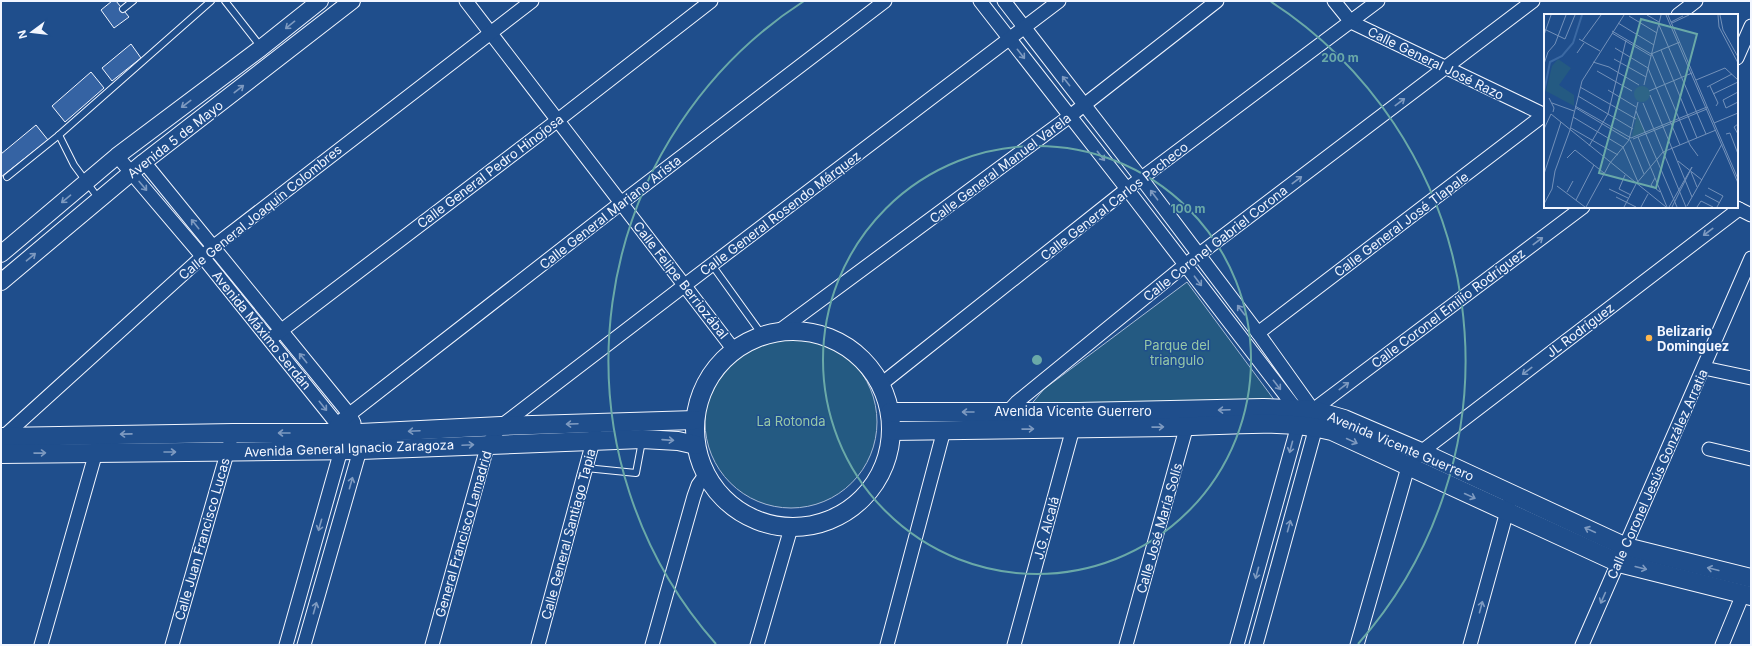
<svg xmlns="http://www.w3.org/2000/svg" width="1752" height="646" font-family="Inter,sans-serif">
<rect width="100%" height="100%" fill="#1f4e8c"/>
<g fill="#245a82" stroke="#a8bbd7">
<polygon points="1187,282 1275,401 1029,407 1044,389"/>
<circle cx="791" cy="422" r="86"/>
</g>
<g fill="#3563a3" stroke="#f2f6ff">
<polygon points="112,1 116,1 129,17 114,28 101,10"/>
<polygon points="131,44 141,58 112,81 102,68"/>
<polygon points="91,72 104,88 65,122 52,106"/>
<polygon points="36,125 48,140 1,177 1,154"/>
</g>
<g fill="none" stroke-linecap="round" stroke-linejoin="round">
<g stroke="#f2f6ff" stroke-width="8">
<g id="service">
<polyline points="225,1 261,47"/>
<polyline points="123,9 133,1"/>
<polyline points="59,135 74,165 99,199"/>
<polyline points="7,177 59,135 211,1"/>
<polyline points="712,265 763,336"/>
<polyline points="586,468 636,473 642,441"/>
</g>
</g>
<g stroke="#f2f6ff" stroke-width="15">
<g id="minor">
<polyline points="466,1 734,350"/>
<polyline points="980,1 1127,189 1296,409 1298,425 1237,645"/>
<polyline points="1004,1 1141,178 1258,333 1313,410 1316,427 1256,645"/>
<polyline points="1334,1 1351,22 1545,115"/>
<polyline points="1678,15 1696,1"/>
<polyline points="1737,58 1751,26"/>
<polyline points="117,156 202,256 337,424 341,433 341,450 286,645"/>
<polyline points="144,162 350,415 354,423"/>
<polyline points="1735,207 1751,215"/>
<polyline points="779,331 1070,116 1217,1"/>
<polyline points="1258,333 1545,114"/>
<polyline points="274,336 558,120 711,1"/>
<polyline points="1704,368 1751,378"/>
<polyline points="880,385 1127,189 1378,1"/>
<polyline points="1313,410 1583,207"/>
<polyline points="1005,415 1017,402 1185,265 1533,1"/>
<polyline points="337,424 621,203 885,1"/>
<polyline points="1,439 213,247 532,1"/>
<polyline points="1709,449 1751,459"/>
<polyline points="41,645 98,445"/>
<polyline points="172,645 230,443"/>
<polyline points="304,645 360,450 360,443"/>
<polyline points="432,645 488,444 501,426 685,285 1059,1"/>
<polyline points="538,645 595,434"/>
<polyline points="652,645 694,496 698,485 706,474"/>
<polyline points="757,645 791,528"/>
<polyline points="887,645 944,430"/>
<polyline points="1014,645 1075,421"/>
<polyline points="1126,645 1189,418"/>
<polyline points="1357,645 1408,467 1421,452 1739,209"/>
<polyline points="1470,645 1509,504"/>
<polyline points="1582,645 1751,258"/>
<polyline points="1722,645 1743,594"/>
</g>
</g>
<g stroke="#f2f6ff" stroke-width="18">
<g id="tertiary">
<polyline points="1,254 117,156 261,48 320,1"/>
<polyline points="1,282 144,162 352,1"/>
</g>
</g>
<g stroke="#f2f6ff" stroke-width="20">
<g id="secondary">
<circle cx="793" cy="429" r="98"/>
<polyline points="890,412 1078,412 1263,408 1313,410 1344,419 1421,452 1626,547 1751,578"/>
<path d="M891,431C984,429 1077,428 1170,427C1224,426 1279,418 1332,431L1619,563L1751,596"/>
<polyline points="1,437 233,433 360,433 501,426 695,420"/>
<polyline points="1,454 360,450 642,439 678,441 696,445"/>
</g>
</g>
<use href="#service" stroke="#1f4e8c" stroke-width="6"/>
<use href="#minor" stroke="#1f4e8c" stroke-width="13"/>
<use href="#tertiary" stroke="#1f4e8c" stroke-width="16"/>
<use href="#secondary" stroke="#1f4e8c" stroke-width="18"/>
</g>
<defs><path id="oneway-shaft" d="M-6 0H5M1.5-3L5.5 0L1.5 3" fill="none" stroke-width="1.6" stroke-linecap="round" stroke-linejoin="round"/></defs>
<g stroke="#7e9ac0">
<use href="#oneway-shaft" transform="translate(290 25) rotate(141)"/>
<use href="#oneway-shaft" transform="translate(1021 54) rotate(52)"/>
<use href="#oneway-shaft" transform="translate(1066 81) rotate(-128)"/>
<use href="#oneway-shaft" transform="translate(239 89) rotate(-38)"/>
<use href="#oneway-shaft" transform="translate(1400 102) rotate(-37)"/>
<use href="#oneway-shaft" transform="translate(186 104) rotate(143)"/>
<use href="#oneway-shaft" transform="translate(1101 156) rotate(52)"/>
<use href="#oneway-shaft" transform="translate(1297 180) rotate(-37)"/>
<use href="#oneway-shaft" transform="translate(143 186) rotate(50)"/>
<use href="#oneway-shaft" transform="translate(1154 195) rotate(-127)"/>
<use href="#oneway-shaft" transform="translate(66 199) rotate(140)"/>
<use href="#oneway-shaft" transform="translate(195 224) rotate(-129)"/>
<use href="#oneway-shaft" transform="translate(1708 232) rotate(143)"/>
<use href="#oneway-shaft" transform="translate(1538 241) rotate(-37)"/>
<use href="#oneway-shaft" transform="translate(31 257) rotate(-40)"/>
<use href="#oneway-shaft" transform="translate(1198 281) rotate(53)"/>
<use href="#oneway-shaft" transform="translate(1241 310) rotate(-127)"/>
<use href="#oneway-shaft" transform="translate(303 358) rotate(-129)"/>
<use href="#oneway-shaft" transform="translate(1527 371) rotate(143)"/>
<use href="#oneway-shaft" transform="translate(1277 385) rotate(52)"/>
<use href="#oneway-shaft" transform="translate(1344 386) rotate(-37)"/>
<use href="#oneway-shaft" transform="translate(323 406) rotate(51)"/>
<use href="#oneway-shaft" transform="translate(1224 410) rotate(178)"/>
<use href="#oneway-shaft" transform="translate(968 412) rotate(180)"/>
<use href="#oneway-shaft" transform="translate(572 424) rotate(178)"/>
<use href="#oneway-shaft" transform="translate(1158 427) rotate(-1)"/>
<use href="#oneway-shaft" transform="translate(1028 429) rotate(-1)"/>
<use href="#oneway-shaft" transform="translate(414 431) rotate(177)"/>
<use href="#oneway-shaft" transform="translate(284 433) rotate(-180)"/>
<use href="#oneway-shaft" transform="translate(126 434) rotate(179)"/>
<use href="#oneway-shaft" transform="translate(668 440) rotate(4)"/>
<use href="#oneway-shaft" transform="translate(1352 441) rotate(25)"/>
<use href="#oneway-shaft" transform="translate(468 445) rotate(-3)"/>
<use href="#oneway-shaft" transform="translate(1291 447) rotate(105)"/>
<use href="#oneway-shaft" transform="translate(170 452)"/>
<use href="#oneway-shaft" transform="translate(40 453) rotate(-1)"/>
<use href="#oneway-shaft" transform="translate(351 483) rotate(-74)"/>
<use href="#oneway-shaft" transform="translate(1470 496) rotate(25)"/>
<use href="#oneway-shaft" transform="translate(320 525) rotate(106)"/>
<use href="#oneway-shaft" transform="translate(1289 526) rotate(-75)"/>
<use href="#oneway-shaft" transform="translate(1590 530) rotate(-155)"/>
<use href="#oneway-shaft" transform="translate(1641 568) rotate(14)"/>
<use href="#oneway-shaft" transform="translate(1713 569) rotate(-166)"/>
<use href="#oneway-shaft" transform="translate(1257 573) rotate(105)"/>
<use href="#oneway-shaft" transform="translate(1603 598) rotate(114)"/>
<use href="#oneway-shaft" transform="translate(1481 607) rotate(-75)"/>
<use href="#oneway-shaft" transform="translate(315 608) rotate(-74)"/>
</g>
<g fill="none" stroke="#6aa9a8" stroke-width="2">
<circle cx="1037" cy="360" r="214"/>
<path d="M716 644A428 428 0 0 1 804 1M1270 1A428 428 0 0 1 1358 644"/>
</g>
<circle fill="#ffb74d" stroke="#1f4e8c" stroke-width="1.5" cx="1649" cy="338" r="4"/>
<g text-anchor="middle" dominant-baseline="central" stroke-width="3" stroke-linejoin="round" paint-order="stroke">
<g font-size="13" fill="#f2f6ff" stroke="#1f4e8c">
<text transform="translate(1436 63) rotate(26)">Calle General José Razo</text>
<text transform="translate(175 139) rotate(-38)">Avenida 5 de Mayo</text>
<text transform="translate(1000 168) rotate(-37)">Calle General Manuel Varela</text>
<text transform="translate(490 171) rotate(-37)">Calle General Pedro Hinojosa</text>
<text transform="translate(1114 201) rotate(-38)">Calle General Carlos Pacheco</text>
<text transform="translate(260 212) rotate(-39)">Calle General Joaquín Colombres</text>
<text transform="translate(610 212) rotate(-38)">Calle General Mariano Arista</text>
<text transform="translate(780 213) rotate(-37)">Calle General Rosendo Márquez</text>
<text transform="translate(1401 224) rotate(-37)">Calle General José Tlapale</text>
<text transform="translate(1215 243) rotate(-38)">Calle Coronel Gabriel Corona</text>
<text transform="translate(681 280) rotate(52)">Calle Felipe Berriozábal</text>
<text transform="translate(1448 308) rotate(-37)">Calle Coronel Emilio Rodríguez</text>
<text transform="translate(262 330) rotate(51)">Avenida Máximo Serdán</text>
<text transform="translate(1580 330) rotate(-37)">JL Rodríguez</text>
<text x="1073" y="411">Avenida Vicente Guerrero</text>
<text transform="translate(1401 446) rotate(23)">Avenida Vicente Guerrero</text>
<text transform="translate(349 448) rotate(-2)">Avenida General Ignacio Zaragoza</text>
<text transform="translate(1657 474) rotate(-66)">Calle Coronel Jesús González Arratia</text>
<text transform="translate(1046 528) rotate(-75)">J.G. Alcalá</text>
<text transform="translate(1159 528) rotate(-74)">Calle José María Solís</text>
<text transform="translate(463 534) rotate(-74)">General Francisco Lamadrid</text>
<text transform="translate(568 534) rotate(-75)">Calle General Santiago Tapia</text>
<text transform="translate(202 539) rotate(-74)">Calle Juan Francisco Lucas</text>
</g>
<g font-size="13" font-weight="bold" fill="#f2f6ff" stroke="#1f4e8c" text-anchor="start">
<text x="1657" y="331">Belizario<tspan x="1657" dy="15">Dominguez</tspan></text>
</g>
<g font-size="13" fill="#97c8a6" stroke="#1f4e8c">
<text x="1177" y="345">Parque del<tspan x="1177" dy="15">triangulo</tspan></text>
<text x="791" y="421">La Rotonda</text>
</g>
</g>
<g transform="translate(1544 14)">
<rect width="194" height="194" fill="#1f4e8c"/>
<path d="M14,45L27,54L15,71L30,81V92L2,77L8,52ZM90 80a8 8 0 1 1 16 0a8 8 0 1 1-16 0ZM93,101L101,118L88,123Z" fill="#245a82"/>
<path fill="none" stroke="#3b69a3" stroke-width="2" d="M0,78L6,48L18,42L29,29L38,1"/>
<path fill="none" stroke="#7391ba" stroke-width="1" d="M103,1L115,8M122,1L194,169M124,1L194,165M174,1L175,13L194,49M176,1L179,16L194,43M85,2L113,19M127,8L139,2M74,9L110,31M128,9L145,1M115,11L162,120M0,15L21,25L31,1M68,17L107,40L136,28M68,19L107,42M0,21L7,1M35,25L56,37M38,27L57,1M71,34L104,54L136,131M117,36L153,124M33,39L40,29M108,40L146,131L154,142M70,45L102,63M49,48L65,53L95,71M0,50L4,38L11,30L22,1M53,57L88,77M152,66L181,54L194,66M100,71L117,1M166,72L174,89L172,92M36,73L92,105M163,73L188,60M64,76L92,93M105,77L148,59M194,78L179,86L182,94L194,88M169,80L194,68M106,81L148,183M34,82L89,115M5,84L10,94L9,98M8,89L30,97M99,89L142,193M31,92L87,124L163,93M32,94L85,126M92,97L133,193M29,103L79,133L94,168M170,109L194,99M194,110L190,113L194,120M27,114L74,141M0,115L7,100L122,193M182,120L186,119L194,140M94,123L123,193M89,125L163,95M86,126L100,160M45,132L64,100L82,26M23,144L31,136L60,159M134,147L158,166M147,158L153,173M0,160L17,108M81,161L75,175L87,181M111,164L107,171L116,178M13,172L41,193M164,174L179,182L173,193M65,175L84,184M23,178L29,167M161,181L176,189M72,183L92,193M32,186L50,151M0,190L8,175L11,157L26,116L38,67L80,1M143,192L178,130M42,193L66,149L85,126L94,88M80,193L92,170L119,138L172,116M97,193L104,180M125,193L148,153L128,193M153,193L157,187L169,193"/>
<path fill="#6aa9a8" fill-opacity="0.15" stroke="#6aa9a8" stroke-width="2" d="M97,5L153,20L112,174L55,159Z"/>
<rect width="194" height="194" fill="none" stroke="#f2f6ff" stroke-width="2"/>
</g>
<circle cx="1037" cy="360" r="6" fill="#6aa9a8" stroke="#1f4e8c" stroke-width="2"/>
<g font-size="12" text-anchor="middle" font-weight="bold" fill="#6aa9a8" stroke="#1f4e8c" stroke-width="3" stroke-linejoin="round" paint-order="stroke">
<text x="1340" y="62">200 m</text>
<text x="1188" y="213">100 m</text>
</g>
<rect width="1752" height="646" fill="none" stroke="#f2f6ff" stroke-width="4"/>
<g transform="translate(32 32) rotate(255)" stroke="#1f4e8c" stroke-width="3" paint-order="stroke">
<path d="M0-3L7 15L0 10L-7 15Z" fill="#f2f6ff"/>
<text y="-6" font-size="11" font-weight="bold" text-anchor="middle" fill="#f2f6ff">N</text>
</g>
</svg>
